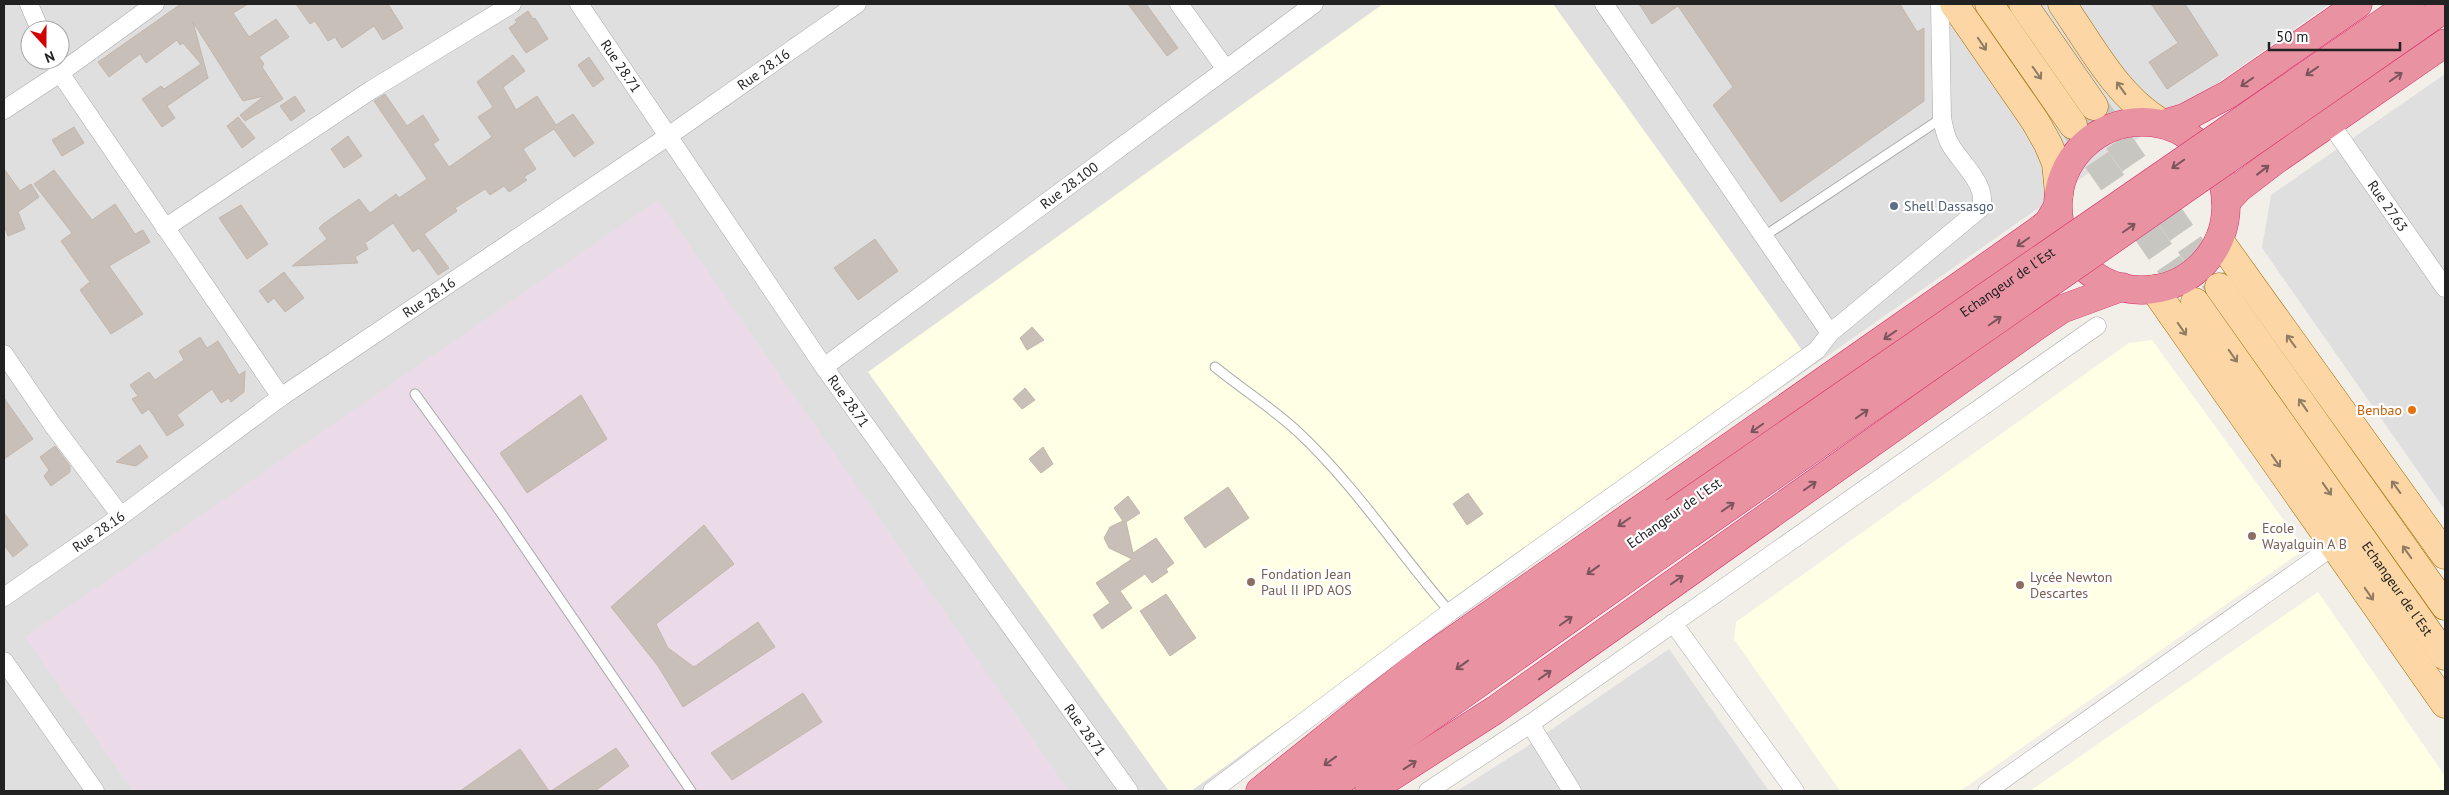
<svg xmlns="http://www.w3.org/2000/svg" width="2449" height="795" font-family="'PT Sans',sans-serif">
<rect width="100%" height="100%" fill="#f2efe9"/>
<g fill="#e0dfdf" fill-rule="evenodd">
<path d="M4,4H2330L1206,791H4ZM30,30H60V60H30Z"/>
<polygon points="2445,74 2445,510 2262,248 2271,195"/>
<polygon points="1669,649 1769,791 1457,791 1523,749"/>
</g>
<polygon fill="#ebdbe8" points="658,200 1069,791 133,791 25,637"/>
<g fill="#ffffe5">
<polygon points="1383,4 1553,4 1804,353 1191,791 1169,791 868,372"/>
<polygon points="2152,340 2305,549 1960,791 1840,791 1734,639 1736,622 2129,343"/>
<polygon points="2318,592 2445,776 2445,791 2030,791"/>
</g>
<g fill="#c7bfb8" stroke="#c4b6ab">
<polygon points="181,4 248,4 233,13 249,37 276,19 289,37 259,57 264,64 262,67 283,99 245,121 240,115 264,96 243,101 193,22 208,78 167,106 175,118 162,127 142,99 161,86 164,89 201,64 183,43 180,45 177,40 146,63 140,54 109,77 98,62"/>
<polygon points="296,4 388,4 403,28 383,40 374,26 342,48 335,37 328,41 315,21 310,24"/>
<polygon points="1128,4 1146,4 1178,48 1167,56"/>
<polygon points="1639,4 1900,4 1917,32 1924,28 1924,101 1781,202 1713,105 1733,87 1678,6 1652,24"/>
<polygon points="2151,4 2185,4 2218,55 2167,89 2149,62 2178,43"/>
<polygon points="528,11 533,19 535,18 548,39 526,53 509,28 517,22 515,20"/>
<polygon points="513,55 525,71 503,87 516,110 537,96 556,125 573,114 594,143 574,157 554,129 523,149 536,169 524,177 527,180 509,192 504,186 490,195 485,189 455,208 457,211 424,234 449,268 438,275 419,248 413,252 393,223 365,243 368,249 355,257 358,263 292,266 327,239 319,228 323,224 359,199 370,213 396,194 399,198 427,179 374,101 385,94 407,126 423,115 439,140 433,144 449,167 492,137 478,117 493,107 477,82"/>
<polygon points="589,57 604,79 593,87 578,65"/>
<polygon points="295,96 305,111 291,121 280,106"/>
<polygon points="238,117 255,138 242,148 227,126"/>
<polygon points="74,127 84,143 62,156 52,140"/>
<polygon points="348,136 362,156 344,168 331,149"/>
<polygon points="4,169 20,191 31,184 39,197 18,212 25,229 8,236 4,226"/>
<polygon points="54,170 92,220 115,204 135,234 143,230 150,242 109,266 143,314 111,334 80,290 90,282 61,241 72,233 34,184"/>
<polygon points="241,205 268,244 247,259 219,218"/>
<polygon points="875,239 898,271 858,300 834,268"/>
<polygon points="284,272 304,298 285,312 274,298 268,303 259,291"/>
<polygon points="1032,327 1044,340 1027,350 1020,338"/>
<polygon points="200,337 207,348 218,341 239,375 245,371 244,392 231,402 229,398 221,403 212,389 177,415 184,425 167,436 149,409 142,414 132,399 138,396 130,385 149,372 155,380 184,360 179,351"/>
<polygon points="1025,388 1035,400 1022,409 1013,399"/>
<polygon points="581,395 607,439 527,493 500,453"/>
<polygon points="4,398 33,439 4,459"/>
<polygon points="140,445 148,457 136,466 116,462"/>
<polygon points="55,446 70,466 70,472 51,486 44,476 49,470 40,457"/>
<polygon points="1043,447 1053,464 1041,473 1029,459"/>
<polygon points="1228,487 1249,518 1205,548 1184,518"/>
<polygon points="1468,493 1483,514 1467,525 1453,504"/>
<polygon points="1128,496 1140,513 1126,522 1133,553 1156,538 1174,563 1166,569 1168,572 1152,583 1145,574 1120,591 1132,608 1102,629 1093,615 1110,603 1096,583 1132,559 1109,548 1104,538 1110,527 1123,521 1114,508"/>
<polygon points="4,513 28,545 13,557 4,545"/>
<polygon points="704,525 734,564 656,624 668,648 694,667 758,622 775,647 683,707 658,666 611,607"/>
<polygon points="1166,594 1196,638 1170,656 1140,611"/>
<polygon points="803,693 822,722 732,780 711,753"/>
<polygon points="616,748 629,766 595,791 551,791"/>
<polygon points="520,749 549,791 460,791"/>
</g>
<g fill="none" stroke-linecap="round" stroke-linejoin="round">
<g stroke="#c8c6c1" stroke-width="28" stroke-dasharray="28 14" stroke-linecap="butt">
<polyline points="2094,106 2219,287"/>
<polyline points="2073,125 2195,302"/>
</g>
<g stroke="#a9a9a9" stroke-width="11">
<g id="lane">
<polyline points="1763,237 1942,118"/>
<path d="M1215,367C1242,389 1272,408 1297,431C1355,485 1398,552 1450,612"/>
<polyline points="415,394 499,510 691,791"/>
</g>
</g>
<g stroke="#a9a9a9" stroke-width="19">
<g id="street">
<polyline points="29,4 40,30"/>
<path id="s1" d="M579,4L824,367L1129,791"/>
<polyline points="1179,4 1225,68"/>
<polyline points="1604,4 1830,333"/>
<polyline points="54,60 60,73 281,397"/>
<polyline points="4,110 60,73 155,4"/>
<path id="s2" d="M2330,123L2445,288"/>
<polyline points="165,228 371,90 512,4"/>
<polyline points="4,354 52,424 121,516"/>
<path id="s3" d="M824,367L1314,4"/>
<path id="s4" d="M4,597L121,516L281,397L667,137L857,4"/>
<polyline points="1673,623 1795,791"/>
<polyline points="4,661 95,791"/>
<polyline points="1530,724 1572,791"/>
<path d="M1212,791L1450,612L1817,350L1830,333L1981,208C1988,184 1961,164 1950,144C1945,136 1944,127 1942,118L1940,4"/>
<polyline points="1428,791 1530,724 2097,326"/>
<polyline points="1987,791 2335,545"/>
</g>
</g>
<g stroke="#a06b00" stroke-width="29">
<g id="primary">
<polyline points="1954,4 2035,121 2048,144 2056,163 2059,194"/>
<polyline points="1989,4 2073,125"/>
<polyline points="2023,4 2094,106"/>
<path d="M2062,4C2090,44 2115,93 2157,120"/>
<polyline points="2219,240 2445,555"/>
<polyline points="2219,287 2445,606"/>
<polyline points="2154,289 2445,704"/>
<path id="s5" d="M2195,302L2445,656"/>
</g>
</g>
<g stroke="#dc2a67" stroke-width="29">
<g id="highway">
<circle cx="2142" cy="206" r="84"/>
<polyline points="2167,123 2184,118 2229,94 2358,4"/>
<polyline points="2226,202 2239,188 2277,159 2445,43"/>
<polyline points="1260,791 1411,670 2035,233 2048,223 2057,208"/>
<polyline points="1288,791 1674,512"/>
<polyline points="1326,791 1688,535"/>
<polyline points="1369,791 1495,710 2038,325 2062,309 2122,287"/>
</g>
</g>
<use href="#lane" stroke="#fff" stroke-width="9"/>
<use href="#street" stroke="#fff" stroke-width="18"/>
<use href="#primary" stroke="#fcd6a4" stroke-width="28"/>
<use href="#highway" stroke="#e892a2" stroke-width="28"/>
<g stroke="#dc2a67" stroke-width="29" stroke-linecap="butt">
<g id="highway-bridge">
<path id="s6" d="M1674,512L2410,4"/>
<polyline points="1688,535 2445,8"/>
</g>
</g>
<use href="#highway-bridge" stroke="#e892a2" stroke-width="28"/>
</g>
<defs><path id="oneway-shaft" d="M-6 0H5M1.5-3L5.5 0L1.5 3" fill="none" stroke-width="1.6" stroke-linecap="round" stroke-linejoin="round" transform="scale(1.25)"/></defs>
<g stroke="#8f7c63">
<use href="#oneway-shaft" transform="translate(1982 44) rotate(56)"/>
<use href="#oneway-shaft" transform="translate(2037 73) rotate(55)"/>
<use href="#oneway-shaft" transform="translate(2121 88) rotate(-126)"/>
<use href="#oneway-shaft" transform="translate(2182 329) rotate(55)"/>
<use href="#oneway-shaft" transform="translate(2291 341) rotate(-126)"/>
<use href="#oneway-shaft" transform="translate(2233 356) rotate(55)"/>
<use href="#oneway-shaft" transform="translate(2303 405) rotate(-125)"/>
<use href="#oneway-shaft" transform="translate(2276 461) rotate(55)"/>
<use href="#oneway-shaft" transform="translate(2396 487) rotate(-126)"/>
<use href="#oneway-shaft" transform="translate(2327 489) rotate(55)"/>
<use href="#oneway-shaft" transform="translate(2407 552) rotate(-125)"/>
<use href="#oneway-shaft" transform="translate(2369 594) rotate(55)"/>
</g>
<g stroke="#7b545c">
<use href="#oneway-shaft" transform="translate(2312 71) rotate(145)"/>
<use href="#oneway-shaft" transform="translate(2396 77) rotate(-35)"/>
<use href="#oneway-shaft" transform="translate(2247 82) rotate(145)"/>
<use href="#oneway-shaft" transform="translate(2178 164) rotate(145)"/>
<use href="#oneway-shaft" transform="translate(2263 170) rotate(-38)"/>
<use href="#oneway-shaft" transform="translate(2129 228) rotate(-35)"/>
<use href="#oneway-shaft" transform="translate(2023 242) rotate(145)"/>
<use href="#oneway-shaft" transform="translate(1995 321) rotate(-35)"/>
<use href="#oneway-shaft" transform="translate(1890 335) rotate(145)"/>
<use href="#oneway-shaft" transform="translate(1862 414) rotate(-35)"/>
<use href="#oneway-shaft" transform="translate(1757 428) rotate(145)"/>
<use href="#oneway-shaft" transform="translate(1810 486) rotate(-35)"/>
<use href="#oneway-shaft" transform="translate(1728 507) rotate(-35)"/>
<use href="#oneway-shaft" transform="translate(1624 522) rotate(145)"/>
<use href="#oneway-shaft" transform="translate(1593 570) rotate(144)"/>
<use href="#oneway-shaft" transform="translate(1677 580) rotate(-35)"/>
<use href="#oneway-shaft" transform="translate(1566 621) rotate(-35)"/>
<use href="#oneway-shaft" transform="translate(1462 665) rotate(144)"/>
<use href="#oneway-shaft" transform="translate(1545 675) rotate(-35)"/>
<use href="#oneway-shaft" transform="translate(1330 761) rotate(144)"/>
<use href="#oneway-shaft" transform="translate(1410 765) rotate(-33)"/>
</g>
<circle fill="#5c6f8a" stroke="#fff" stroke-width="2" cx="1894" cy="206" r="5"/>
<circle fill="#e8710a" stroke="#fff" stroke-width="2" cx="2412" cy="410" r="5"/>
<g fill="#8d6e63" stroke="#fff" stroke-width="2">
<circle cx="2252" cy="536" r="5"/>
<circle cx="1251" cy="582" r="5"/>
<circle cx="2020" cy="585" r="5"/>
</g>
<g text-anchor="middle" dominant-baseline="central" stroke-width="4.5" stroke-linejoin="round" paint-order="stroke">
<g font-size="14" fill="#222" stroke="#fff">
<text stroke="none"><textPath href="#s1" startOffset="75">Rue 28.71</textPath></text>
<text stroke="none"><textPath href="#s4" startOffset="925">Rue 28.16</textPath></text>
<text stroke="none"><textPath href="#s3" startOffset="305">Rue 28.100</textPath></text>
<text stroke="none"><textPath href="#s2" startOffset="101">Rue 27.63</textPath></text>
<text stroke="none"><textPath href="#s6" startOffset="405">Echangeur de l´Est</textPath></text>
<text stroke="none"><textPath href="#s4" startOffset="520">Rue 28.16</textPath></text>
<text stroke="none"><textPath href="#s1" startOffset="480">Rue 28.71</textPath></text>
<text transform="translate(1674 513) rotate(-35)">Echangeur de l´Est</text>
<text stroke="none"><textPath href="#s4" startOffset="115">Rue 28.16</textPath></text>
<text stroke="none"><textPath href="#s5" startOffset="351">Echangeur de l´Est</textPath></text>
<text stroke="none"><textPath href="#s1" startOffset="885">Rue 28.71</textPath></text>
</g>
<g font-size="14" fill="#4e5e75" stroke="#fff" text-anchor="start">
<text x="1904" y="206">Shell Dassasgo</text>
</g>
<g font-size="14" fill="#c56008" stroke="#fff" text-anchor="end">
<text x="2402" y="410">Benbao</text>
</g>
<g font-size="14" fill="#785e54" stroke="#fff" text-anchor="start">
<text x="2262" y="528">Ecole<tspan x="2262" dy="16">Wayalguin A B</tspan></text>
<text x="1261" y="574">Fondation Jean<tspan x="1261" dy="16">Paul II IPD AOS</tspan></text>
<text x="2030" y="577">Lycée Newton<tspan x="2030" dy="16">Descartes</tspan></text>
</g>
</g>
<rect width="2449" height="795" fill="none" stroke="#222222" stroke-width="10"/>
<g transform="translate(45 45) rotate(159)"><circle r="24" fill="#ffffff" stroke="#a7a7a7"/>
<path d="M0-4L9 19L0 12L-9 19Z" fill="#d40000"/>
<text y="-8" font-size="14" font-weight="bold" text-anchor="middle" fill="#222222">N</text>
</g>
<path d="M2269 42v8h131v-8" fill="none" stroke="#222222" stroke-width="2.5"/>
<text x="2276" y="42" font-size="15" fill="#222222" stroke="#ffffff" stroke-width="4" paint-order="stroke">50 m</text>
</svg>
